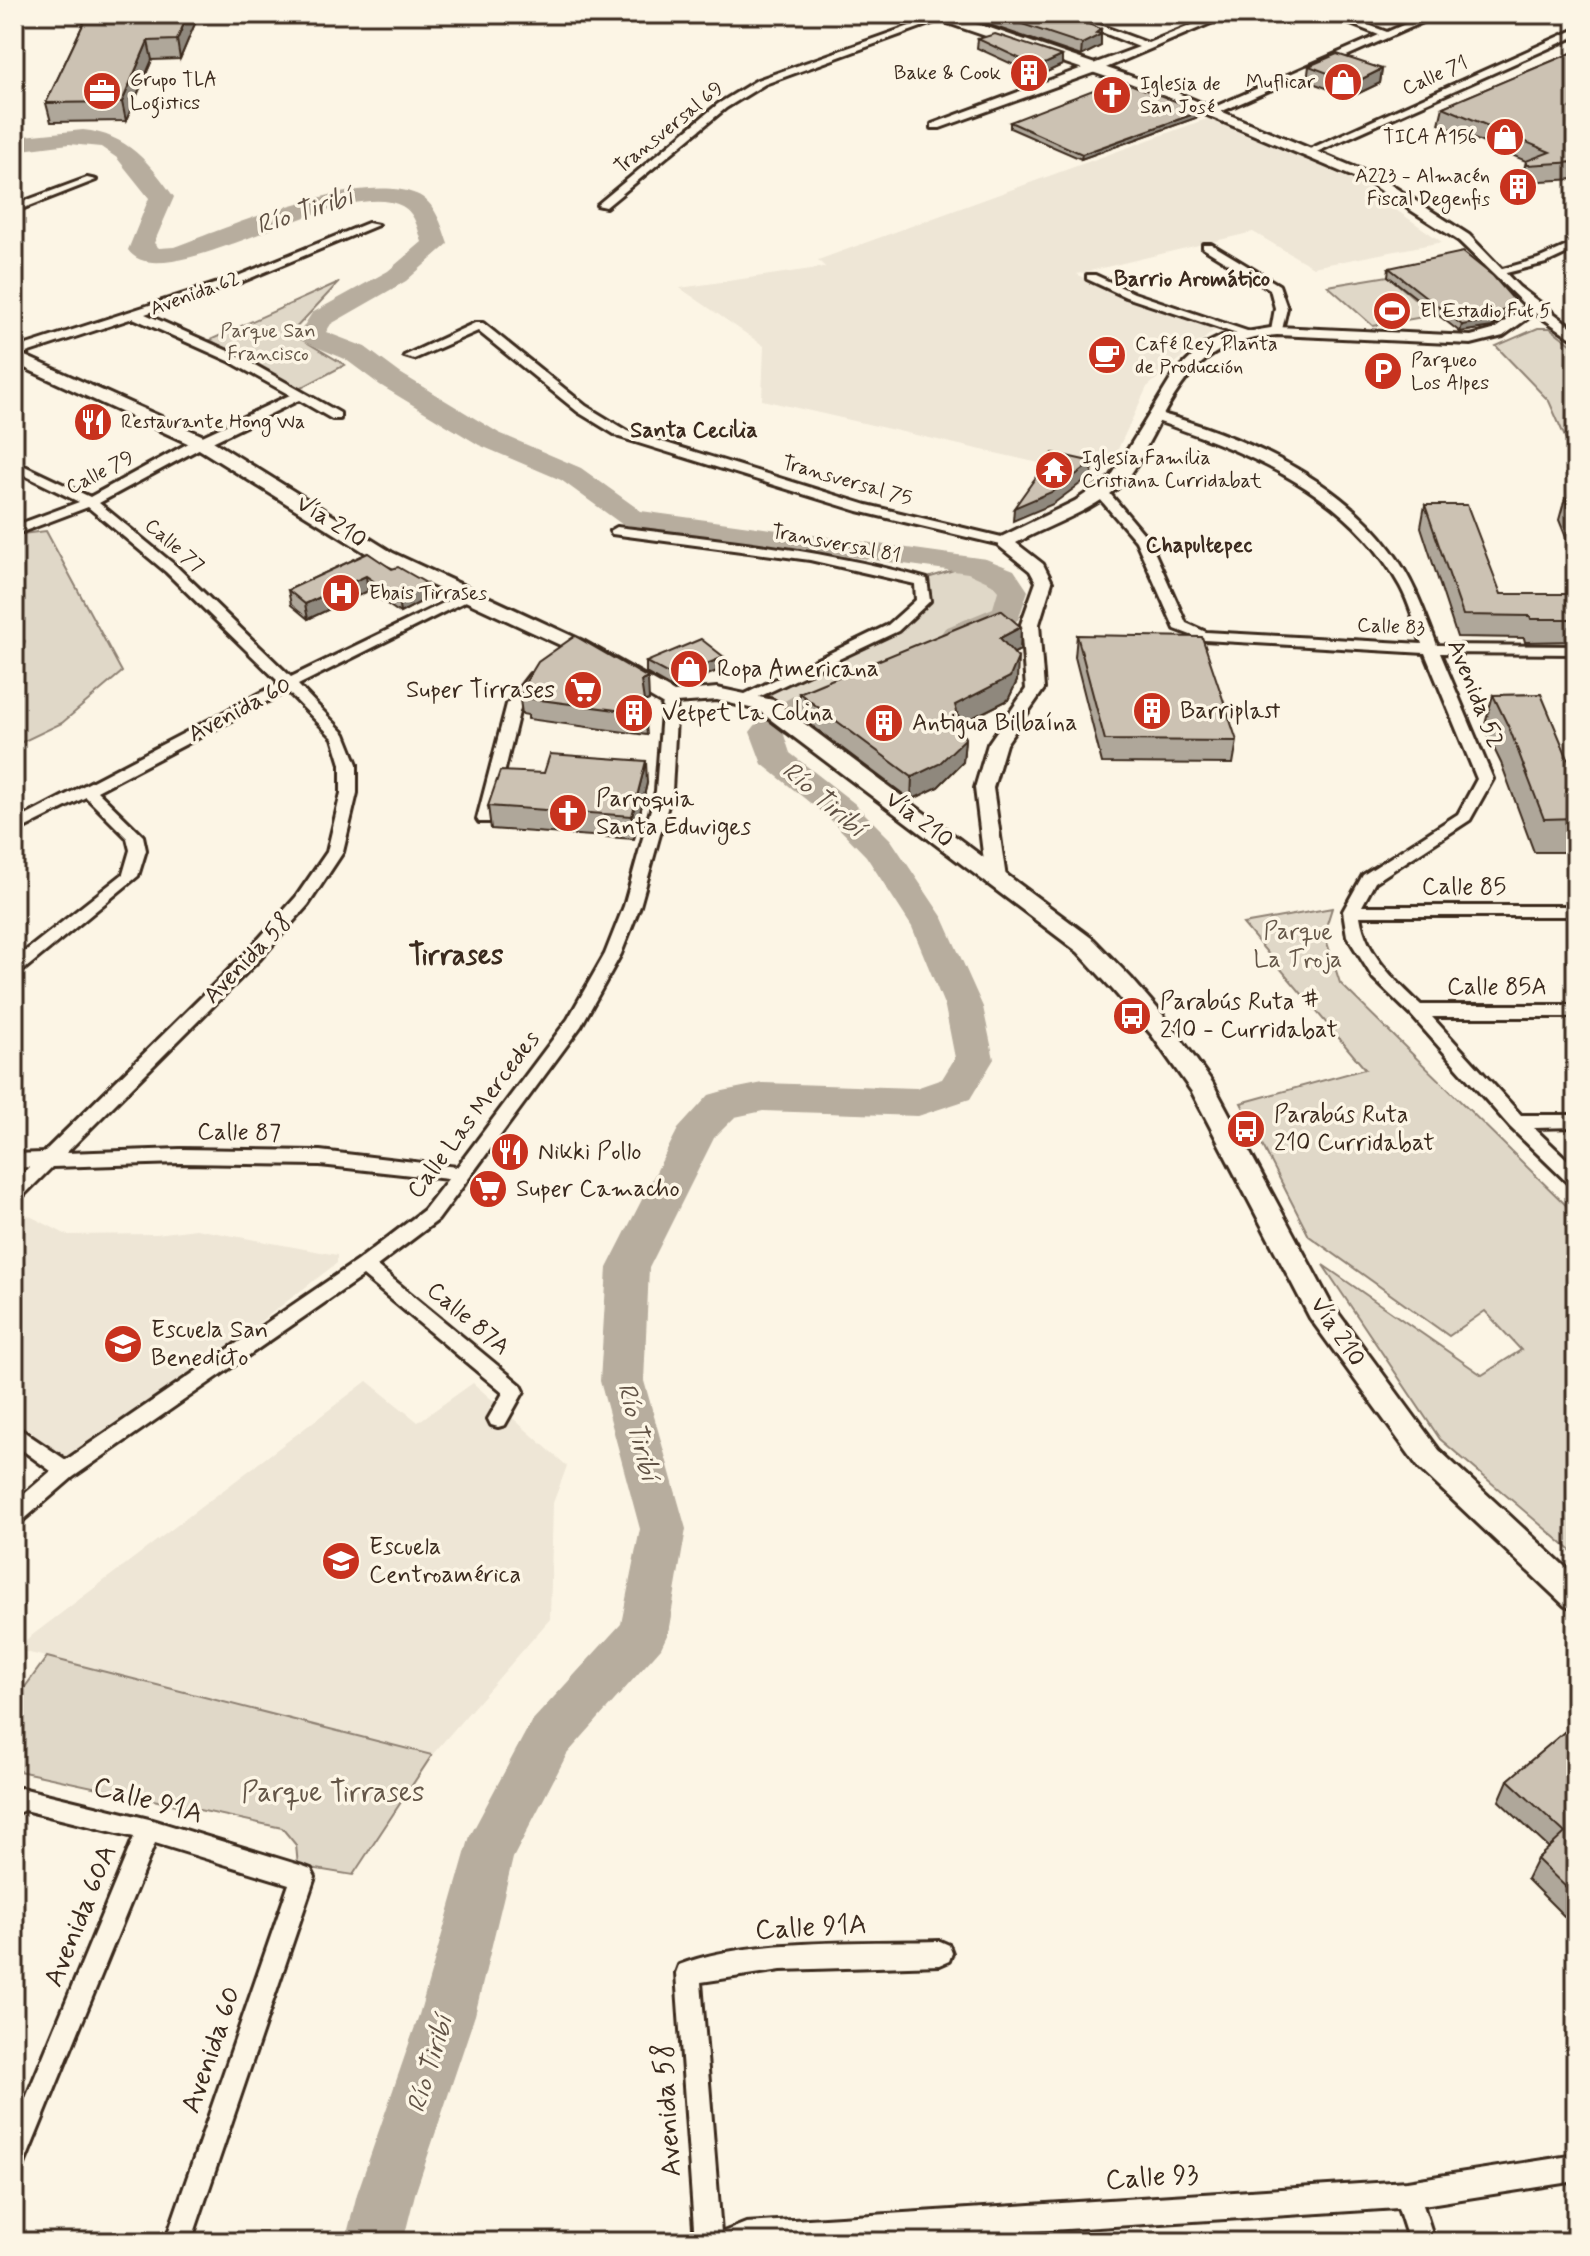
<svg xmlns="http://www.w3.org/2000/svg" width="1590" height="2256" font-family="Mynerve,sans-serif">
<rect width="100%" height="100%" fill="#fcf5e5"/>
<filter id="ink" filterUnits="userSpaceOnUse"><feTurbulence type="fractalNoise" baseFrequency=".0125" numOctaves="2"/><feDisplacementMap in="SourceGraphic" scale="16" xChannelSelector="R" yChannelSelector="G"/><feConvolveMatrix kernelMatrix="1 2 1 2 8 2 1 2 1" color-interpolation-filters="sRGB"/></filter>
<g filter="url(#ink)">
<g fill="#eee6d6">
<polygon points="1209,118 1356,182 1442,242 1313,267 1253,232 1077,274 1103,289 1217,328 1147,387 1113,460 1092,475 762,400 764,346 680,288 825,267 828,270 818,260"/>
<polygon points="20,1211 67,1235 156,1234 196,1229 337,1255 337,1263 73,1465 14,1424 14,1217"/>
<polygon points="367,1381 418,1422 473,1383 567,1466 553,1503 550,1619 432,1755 14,1649"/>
</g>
<g fill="#e0d8c8" stroke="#8e8173" stroke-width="2">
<polygon points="1388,276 1434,315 1373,326 1328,286"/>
<polygon points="339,282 291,333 345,365 299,389 210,340"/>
<polygon points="1538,328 1550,328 1576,348 1576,462 1549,401 1496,346"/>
<polygon points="46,531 122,672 62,723 14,746 14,675 25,641 14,632 14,535"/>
<polygon points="967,566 999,582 1006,597 998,614 813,688 785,705 765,693 896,631 927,601 924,579"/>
<polygon points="1332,908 1324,933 1340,983 1576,1215 1576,1555 1440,1439 1323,1265 1482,1375 1521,1350 1485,1311 1449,1336 1309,1236 1241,1103 1365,1069 1243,924"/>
<polygon points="47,1657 432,1755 353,1875 298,1866 296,1845 282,1828 14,1770 14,1702"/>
</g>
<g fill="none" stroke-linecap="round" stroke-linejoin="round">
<g fill="#b7ad9e" fill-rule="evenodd">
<path d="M83,130C127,134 150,163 174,197L154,243L159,248L174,247C231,226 359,171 416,194C435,201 442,226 448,244L406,281L331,324L326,332L365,347L400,373L499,433L581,468L641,511L986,559L1014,570L1028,591L1018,620L967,642H945L940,635L945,628L993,608L998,591L992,584L968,573L623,525L561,480L479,445L380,385L345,359L302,341L298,335L312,313L388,271L422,242C418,229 415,213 402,206C343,174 163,301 128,250L149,198L117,158L101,147L69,144L14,151V137Z"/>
<path d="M846,674L857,677L862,684L857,691L817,711L784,735L790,753L854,803L891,840L943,918L983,1007L994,1059L970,1099L918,1116L763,1111L735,1117L714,1138L649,1268L644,1381L686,1529L668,1633L661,1648L567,1754L513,1858L475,2015L415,2194L403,2242H345L357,2194L419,2015L470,1836L531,1722L621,1624L640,1529L600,1381L607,1268L678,1129L709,1095L723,1091L763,1083L916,1088L942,1079L955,1058L945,1007L912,927L866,856L830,819L762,764L750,732C769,705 815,682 846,674Z"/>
</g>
<g stroke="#3b2a1e" stroke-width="6">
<g id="minor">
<polygon points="1056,14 1070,14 1148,43 1219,14 1232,14 1101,70 940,128 932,128 932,124 1139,47"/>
<polygon points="1325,14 1339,14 1387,32 1428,14 1441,14 1218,113 1210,113 1210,109 1379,35"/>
<polygon points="938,16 946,18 765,84 726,108 606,207 597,205 718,104 757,80"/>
<polygon points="1576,29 1576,36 1312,154 1303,152"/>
<polygon points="87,178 96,180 14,212 14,205"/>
<polygon points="368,223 378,225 241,282 145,314 237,355 340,413 340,419 332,419 299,400 206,445 99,503 176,566 291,677 464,593 469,592 476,596 298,685 345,734 357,764 357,793 343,852 308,905 259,960 66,1153 180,1149 320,1151 457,1167 568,1019 605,954 624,906 656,791 663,699 665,696 675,696 677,699 672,791 640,906 621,954 581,1026 438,1220 377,1266 521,1385 524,1391 505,1425 498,1427 491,1425 488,1419 503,1393 363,1276 73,1477 21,1522 14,1525 14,1503 51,1471 14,1444 14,1425 66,1460 357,1261 424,1210 448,1179 320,1165 180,1163 52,1167 21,1198 14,1200 14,1182 29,1167 14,1168 14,1154 43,1153 247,952 296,897 327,852 341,793 341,764 333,738 287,691 97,791 143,836 146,850 138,876 20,973 14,975 14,960 123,874 130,850 127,838 86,797 14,833 14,822 280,683 166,572 88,507 14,535 14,526 79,502 14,470 14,461 90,497 196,439 290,395 229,361 133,318 14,357 14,349 233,278"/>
<polygon points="1576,242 1576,249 1546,263 1498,275 1492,272 1538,259"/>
<polygon points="1203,244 1211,244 1279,285 1287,308 1281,334 1271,331 1275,308 1270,289 1203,248"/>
<polygon points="1087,275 1095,275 1134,293 1250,332 1240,335 1126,297 1087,279"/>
<polygon points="475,323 483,323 586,406 627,431 867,505 1010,539 1012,542 1005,546 858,511 619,437 578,412 478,331 414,359 404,356"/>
<path d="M1155,412C1241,435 1337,477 1391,550C1413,579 1424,611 1437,645L1576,646V654L1440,653L1493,779L1470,820L1375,882L1362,906H1576V916H1360C1366,955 1394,979 1421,1005H1576V1017H1432L1521,1115H1576V1127L1534,1128L1576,1168V1186L1569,1184L1510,1127L1411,1015L1373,978L1347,936L1343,911L1363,875L1458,814L1477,779L1425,653L1204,640L1175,629L1136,541L1094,492L1106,489L1149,540L1186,623L1206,632L1422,644C1415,625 1410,604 1400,586C1348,492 1248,452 1151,419V413Z"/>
<path d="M617,527C722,540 825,550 927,579L930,601L898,631L746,703L739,699L741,696L888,625L916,600L915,584L810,560L612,534L610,531Z"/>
<polygon points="535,673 542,677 521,704 493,819 491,822 479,822 477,819 507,704 530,674"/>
<polygon points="21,1788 149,1819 303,1866 311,1869 315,1877 191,2242 165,2242 289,1884 155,1843 23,2167 14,2171 14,2127 134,1837 24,1810 14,1815 14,1791"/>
<path d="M940,1941L949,1945L952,1953L949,1961L940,1965L781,1970L701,1982L721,2233L746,2223L1407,2181L1576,2155V2181L1423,2205L1435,2242H1409L1398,2208L859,2242H695L676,1973L679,1965C746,1938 867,1943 940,1941Z"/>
</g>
</g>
<g stroke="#3b2a1e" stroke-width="6">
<path id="tertiary" d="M921,14H940L990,28L1168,89L1380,178L1469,235L1519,287L1576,330V341L1535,313L1503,336L1471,344L1277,335C1205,341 1183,376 1152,436C1143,452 1136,470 1123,483C1094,511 1051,524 1016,543L1043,564L1052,582L1039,624L1044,689L1006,744L993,788L1006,878L996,884L986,878L975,788L988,744L1026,689L1021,624L1036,582L1030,571L999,546V538L1075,501L1111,477L1174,374L1204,345L1222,336L1277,327L1471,336L1493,330L1526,306L1459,241L1370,184L1160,95Z"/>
</g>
<g stroke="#3b2a1e" stroke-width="6">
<polygon id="secondary" points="14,351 208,438 393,553 585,642 674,692 717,688 773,700 1094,940 1131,978 1169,1022 1212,1082 1330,1302 1439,1450 1576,1577 1576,1610 1565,1606 1419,1468 1310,1318 1192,1092 1151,1034 1113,990 1078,952 758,710 717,700 662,704 571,650 379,561 194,446 14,363"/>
</g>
<use href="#minor" fill="#fcf5e5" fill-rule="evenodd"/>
<use href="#tertiary" fill="#fcf5e5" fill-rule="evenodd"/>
<use href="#secondary" fill="#fcf5e5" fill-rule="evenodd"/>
</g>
<g fill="#afa79a" stroke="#3b2a1e" stroke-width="2">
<polygon points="88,14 199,14 180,59 152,60 126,121 51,122 46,103"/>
<polygon points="969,14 1054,14 1101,29 1101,46 1081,56 969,18"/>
<polygon points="978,39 1062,65 1038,76 977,48"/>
<polygon points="1576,51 1576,179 1523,182 1522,178 1526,161 1439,124 1443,107"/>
<polygon points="1309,66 1382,69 1380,83 1351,97 1307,81"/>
<polygon points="1202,111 1201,116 1081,159 1010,128 1010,122"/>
<polygon points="1389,268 1514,300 1512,308 1492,327 1460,332 1388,276"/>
<polygon points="1565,498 1576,498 1576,562 1559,520"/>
<polygon points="1425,505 1501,594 1576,594 1576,641 1525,642 1524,638 1457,637 1421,527"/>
<polygon points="368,553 428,598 400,613 368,591 308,619 291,605 288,590"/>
<polygon points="1077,635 1237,741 1233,764 1102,763 1075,657"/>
<polygon points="1020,650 1014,653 1017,681 1008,700 961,724 965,739 963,762 938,787 911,800 799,716 799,693"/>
<polygon points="646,662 724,668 674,689 646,673"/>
<polygon points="519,693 649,700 644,702 647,735 528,719 528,715 522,714"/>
<polygon points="1493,695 1576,778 1576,852 1534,852 1501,763 1484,728"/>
<polygon points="544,773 647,783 634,839 491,829 488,806"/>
<polygon points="1576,1722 1576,1928 1527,1879 1537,1859 1549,1848 1499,1801 1508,1780"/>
</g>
<g fill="#8f887d" stroke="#3b2a1e" stroke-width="2">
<polygon points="188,14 199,14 180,59 177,40"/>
<polygon points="1101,29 1101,46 1081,56 1082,44"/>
<polygon points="148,41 152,60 126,121 122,102"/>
<polygon points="1062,56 1062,65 1038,76 1038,67"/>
<polygon points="1382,69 1380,83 1351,97 1354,83"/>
<polygon points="1202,111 1201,116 1081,159 1082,154"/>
<polygon points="1514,300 1512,308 1492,327 1460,332 1462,325"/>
<polygon points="1093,462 1092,475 1053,504 1013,521 1014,508"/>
<polygon points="366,576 368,591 308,619 305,604"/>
<polygon points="426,583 428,598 400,613 398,598"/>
<polygon points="1021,627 1020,650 998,661 1000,638"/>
<polygon points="724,657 724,668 674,689 674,677"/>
<polygon points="1018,658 1017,681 1008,700 954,727 955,705"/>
<polygon points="648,678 649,700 642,702 641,681"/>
<polygon points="965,739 963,762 938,787 911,800 912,777"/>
<polygon points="646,761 647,783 634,839 632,816"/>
</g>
<g fill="#ccc2b3" stroke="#3b2a1e" stroke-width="2">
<polygon points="88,14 188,14 177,40 148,41 122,102 46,103"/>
<polygon points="992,14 1054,14 1086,23 1101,29 1096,33 1102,34 1082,44"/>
<polygon points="995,34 1062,56 1038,67 978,39"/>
<polygon points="1576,51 1576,105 1570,108 1576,112 1576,162 1527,165 1526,161 1550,152 1443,107"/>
<polygon points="1337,54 1382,69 1354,83 1309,66"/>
<polygon points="1119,80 1202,111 1082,154 1010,122"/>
<polygon points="1463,252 1493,276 1514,300 1493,320 1462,325 1389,268"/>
<polygon points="1053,453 1093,462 1054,491 1014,508"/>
<polygon points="1565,498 1576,498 1576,525"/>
<polygon points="1425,505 1467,505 1501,594 1576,594 1576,619 1531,619 1530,616 1463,615"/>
<polygon points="368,553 392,569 398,567 426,583 398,598 366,576 305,604 288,590"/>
<polygon points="1001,610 1021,627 1000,638 1018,658 1010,677 955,705 965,739 939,764 912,777 799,693"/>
<polygon points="1077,635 1202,637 1237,741 1105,740"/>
<polygon points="575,636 648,678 641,681 646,714 526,698 526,694 519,693 538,662"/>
<polygon points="701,639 724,657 674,677 646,662"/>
<polygon points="1541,694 1576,778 1576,818 1544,819 1510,730 1493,695"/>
<polygon points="550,754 646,761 632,816 488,806 500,771 544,773"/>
<polygon points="1576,1722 1576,1897 1537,1859 1565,1833 1508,1780"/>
</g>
</g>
<defs>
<g id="building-disc" transform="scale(2)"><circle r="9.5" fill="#c8321e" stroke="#fcf5e5"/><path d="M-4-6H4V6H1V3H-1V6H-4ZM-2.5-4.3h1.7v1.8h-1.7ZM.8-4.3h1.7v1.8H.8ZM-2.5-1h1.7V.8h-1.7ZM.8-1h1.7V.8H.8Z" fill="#fff"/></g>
<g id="shop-disc" transform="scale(2)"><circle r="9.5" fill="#c8321e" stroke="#fcf5e5"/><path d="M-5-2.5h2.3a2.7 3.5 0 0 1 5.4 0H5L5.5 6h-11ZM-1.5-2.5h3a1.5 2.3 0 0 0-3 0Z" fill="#fff"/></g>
<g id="office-disc" transform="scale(2)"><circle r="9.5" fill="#c8321e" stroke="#fcf5e5"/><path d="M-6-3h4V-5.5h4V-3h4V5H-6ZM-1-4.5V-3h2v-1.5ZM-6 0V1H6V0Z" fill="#fff"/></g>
<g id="church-disc" transform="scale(2)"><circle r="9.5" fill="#c8321e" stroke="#fcf5e5"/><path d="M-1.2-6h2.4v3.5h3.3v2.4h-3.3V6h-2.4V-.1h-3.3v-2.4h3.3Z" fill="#fff"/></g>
<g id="stadium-disc" transform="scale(2)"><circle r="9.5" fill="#c8321e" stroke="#fcf5e5"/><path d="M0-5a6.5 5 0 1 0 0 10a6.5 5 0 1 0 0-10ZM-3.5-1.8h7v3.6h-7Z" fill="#fff"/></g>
<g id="cafe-disc" transform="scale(2)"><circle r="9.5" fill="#c8321e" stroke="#fcf5e5"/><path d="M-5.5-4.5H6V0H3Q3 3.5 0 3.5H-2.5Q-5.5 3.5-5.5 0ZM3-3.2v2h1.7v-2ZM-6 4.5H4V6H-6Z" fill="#fff"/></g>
<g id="parking-disc" transform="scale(2)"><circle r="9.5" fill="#c8321e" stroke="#fcf5e5"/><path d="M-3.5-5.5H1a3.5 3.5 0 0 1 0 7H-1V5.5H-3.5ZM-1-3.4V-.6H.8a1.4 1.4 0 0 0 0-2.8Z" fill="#fff"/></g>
<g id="restaurant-disc" transform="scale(2)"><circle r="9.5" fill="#c8321e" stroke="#fcf5e5"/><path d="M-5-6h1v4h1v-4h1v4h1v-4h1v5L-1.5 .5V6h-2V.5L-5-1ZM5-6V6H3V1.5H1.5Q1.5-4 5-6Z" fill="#fff"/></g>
<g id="temple-disc" transform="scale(2)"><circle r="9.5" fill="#c8321e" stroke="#fcf5e5"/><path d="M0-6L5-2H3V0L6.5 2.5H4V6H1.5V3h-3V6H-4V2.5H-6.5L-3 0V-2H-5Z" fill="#fff"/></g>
<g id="hospital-disc" transform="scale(2)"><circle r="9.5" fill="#c8321e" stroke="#fcf5e5"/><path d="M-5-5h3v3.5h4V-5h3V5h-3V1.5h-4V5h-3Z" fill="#fff"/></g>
<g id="supermarket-disc" transform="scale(2)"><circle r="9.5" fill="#c8321e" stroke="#fcf5e5"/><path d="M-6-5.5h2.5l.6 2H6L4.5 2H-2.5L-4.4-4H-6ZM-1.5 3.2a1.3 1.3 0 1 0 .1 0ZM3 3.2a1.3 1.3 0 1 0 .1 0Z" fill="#fff"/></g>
<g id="bus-disc" transform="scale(2)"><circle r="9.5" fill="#c8321e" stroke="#fcf5e5"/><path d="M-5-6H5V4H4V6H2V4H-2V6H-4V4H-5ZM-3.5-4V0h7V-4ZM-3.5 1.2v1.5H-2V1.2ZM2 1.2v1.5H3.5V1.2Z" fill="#fff"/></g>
<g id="school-disc" transform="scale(2)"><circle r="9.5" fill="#c8321e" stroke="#fcf5e5"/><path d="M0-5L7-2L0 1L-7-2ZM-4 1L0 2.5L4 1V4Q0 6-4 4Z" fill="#fff"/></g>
</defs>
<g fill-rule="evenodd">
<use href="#building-disc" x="1029" y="73"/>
<use href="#shop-disc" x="1343" y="82"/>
<use href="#office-disc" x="102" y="91"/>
<use href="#church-disc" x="1112" y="95"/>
<use href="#shop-disc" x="1505" y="137"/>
<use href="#building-disc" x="1518" y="187"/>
<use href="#stadium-disc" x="1392" y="311"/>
<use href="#cafe-disc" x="1107" y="355"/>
<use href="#parking-disc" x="1383" y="371"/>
<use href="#restaurant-disc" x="93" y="422"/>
<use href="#temple-disc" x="1054" y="470"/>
<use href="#hospital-disc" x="341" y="593"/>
<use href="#shop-disc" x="689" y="669"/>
<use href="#supermarket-disc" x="583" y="690"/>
<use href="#building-disc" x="1152" y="711"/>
<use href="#building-disc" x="634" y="713"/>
<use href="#building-disc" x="884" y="723"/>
<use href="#church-disc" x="568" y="813"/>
<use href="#bus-disc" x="1132" y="1016"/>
<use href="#bus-disc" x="1246" y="1129"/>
<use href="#restaurant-disc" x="510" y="1152"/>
<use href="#supermarket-disc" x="488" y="1189"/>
<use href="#school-disc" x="123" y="1344"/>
<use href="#school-disc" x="341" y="1561"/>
</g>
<g text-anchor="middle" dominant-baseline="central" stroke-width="7" stroke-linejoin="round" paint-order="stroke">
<g font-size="20" fill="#3b2a1e" stroke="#fcf5e5" text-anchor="start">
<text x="1001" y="73" text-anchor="end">Bake &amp; Cook</text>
<text x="130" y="80">Grupo TLA<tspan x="130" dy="23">Logistics</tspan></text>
<text x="1315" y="82" text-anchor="end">Muflicar</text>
<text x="1140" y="84">Iglesia de<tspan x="1140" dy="23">San José</tspan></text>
<text x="1477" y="137" text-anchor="end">TICA A156</text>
<text x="1490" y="176" text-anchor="end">A223 - Almacén<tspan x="1490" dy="23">Fiscal Degenfis</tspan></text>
<text x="1420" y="311">El Estadio Fut 5</text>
<text x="1135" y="344">Café Rey Planta<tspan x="1135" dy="23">de Producción</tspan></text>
<text x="1411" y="360">Parqueo<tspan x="1411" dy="23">Los Alpes</tspan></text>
<text x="121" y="422">Restaurante Hong Wa</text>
<text x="1082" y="458">Iglesia Familia<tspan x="1082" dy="23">Cristiana Curridabat</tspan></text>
<text x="369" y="593">Ebais Tirrases</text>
</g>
<g font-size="20" fill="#3b2a1e" stroke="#fcf5e5">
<text transform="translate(1435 76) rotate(-24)">Calle 71</text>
<text transform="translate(669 128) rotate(-39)">Transversal 69</text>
<text transform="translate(195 294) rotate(-20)">Avenida 62</text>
<text transform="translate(100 473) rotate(-27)">Calle 79</text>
<text transform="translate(847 481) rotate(16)">Transversal 75</text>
<text transform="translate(836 544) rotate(11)">Transversal 81</text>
<text transform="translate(174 546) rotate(41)">Calle 77</text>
<text transform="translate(1391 627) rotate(3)">Calle 83</text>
</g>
<g font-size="20" fill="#645648" stroke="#fcf5e5">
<text x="268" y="331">Parque San<tspan x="268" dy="23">Francisco</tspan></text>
</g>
<g font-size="22" font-weight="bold" fill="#3b2a1e" stroke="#fcf5e5">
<text x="1192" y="280">Barrio Aromático</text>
<text x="694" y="431">Santa Cecilia</text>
<text x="1199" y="546">Chapultepec</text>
</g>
<g font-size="24" fill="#3b2a1e" stroke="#fcf5e5">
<text transform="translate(331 522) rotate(32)">Vía 210</text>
<text transform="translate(1475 694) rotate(68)">Avenida 52</text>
<text transform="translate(240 710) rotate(-28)">Avenida 60</text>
<text transform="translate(919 820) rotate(37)">Vía 210</text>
<text x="1464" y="887">Calle 85</text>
<text transform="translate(248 959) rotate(-46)">Avenida 58</text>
<text x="1497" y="987">Calle 85A</text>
<text transform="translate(474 1115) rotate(-53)">Calle Las Mercedes</text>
<text transform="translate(239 1133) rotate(1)">Calle 87</text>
<text transform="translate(468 1319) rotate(40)">Calle 87A</text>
<text transform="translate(1337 1332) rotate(56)">Vía 210</text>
</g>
<g font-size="24" fill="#3b2a1e" stroke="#fcf5e5" text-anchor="start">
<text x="717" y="669">Ropa Americana</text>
<text x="555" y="690" text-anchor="end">Super Tirrases</text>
<text x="1180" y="711">Barriplast</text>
<text x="662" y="713">Vetpet La Colina</text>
<text x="912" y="723">Antigua Bilbaína</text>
<text x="596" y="799">Parroquia<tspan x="596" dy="28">Santa Eduviges</tspan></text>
<text x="1160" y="1002">Parabús Ruta #<tspan x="1160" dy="28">210 - Curridabat</tspan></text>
<text x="1274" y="1115">Parabús Ruta<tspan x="1274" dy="28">210 Curridabat</tspan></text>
<text x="538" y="1152">Nikki Pollo</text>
<text x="516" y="1189">Super Camacho</text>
<text x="151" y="1330">Escuela San<tspan x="151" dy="28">Benedicto</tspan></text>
<text x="369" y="1547">Escuela<tspan x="369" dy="28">Centroamérica</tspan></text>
</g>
<g font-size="24" fill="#645648" stroke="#fcf5e5">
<text x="1298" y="932">Parque<tspan x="1298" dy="28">La Troja</tspan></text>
</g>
<g font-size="26" font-style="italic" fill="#605144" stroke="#fcf5e5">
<text transform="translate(305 212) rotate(-18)">Río Tiribí</text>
<text transform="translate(823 800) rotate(41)">Río Tiribí</text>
<text transform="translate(637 1432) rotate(76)">Río Tiribí</text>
<text transform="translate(431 2064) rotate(-73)">Río Tiribí</text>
</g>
<g font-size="28" font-weight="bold" fill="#3b2a1e" stroke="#fcf5e5">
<text x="456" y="956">Tirrases</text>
</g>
<g font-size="28" fill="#645648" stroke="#fcf5e5">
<text x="333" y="1793">Parque Tirrases</text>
</g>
<g font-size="28" fill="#3b2a1e" stroke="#fcf5e5">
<text transform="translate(148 1801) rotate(15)">Calle 91A</text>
<text transform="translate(81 1916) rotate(-68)">Avenida 60A</text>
<text transform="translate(811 1928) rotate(-3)">Calle 91A</text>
<text transform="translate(212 2050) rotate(-71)">Avenida 60</text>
<text transform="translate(668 2110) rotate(-94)">Avenida 58</text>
<text transform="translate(1152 2178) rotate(-4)">Calle 93</text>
</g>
</g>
<rect width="1590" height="2256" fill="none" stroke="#fcf5e5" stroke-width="48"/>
<rect x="24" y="24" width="1542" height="2208" fill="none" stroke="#3b2a1e" stroke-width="3" filter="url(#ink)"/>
</svg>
